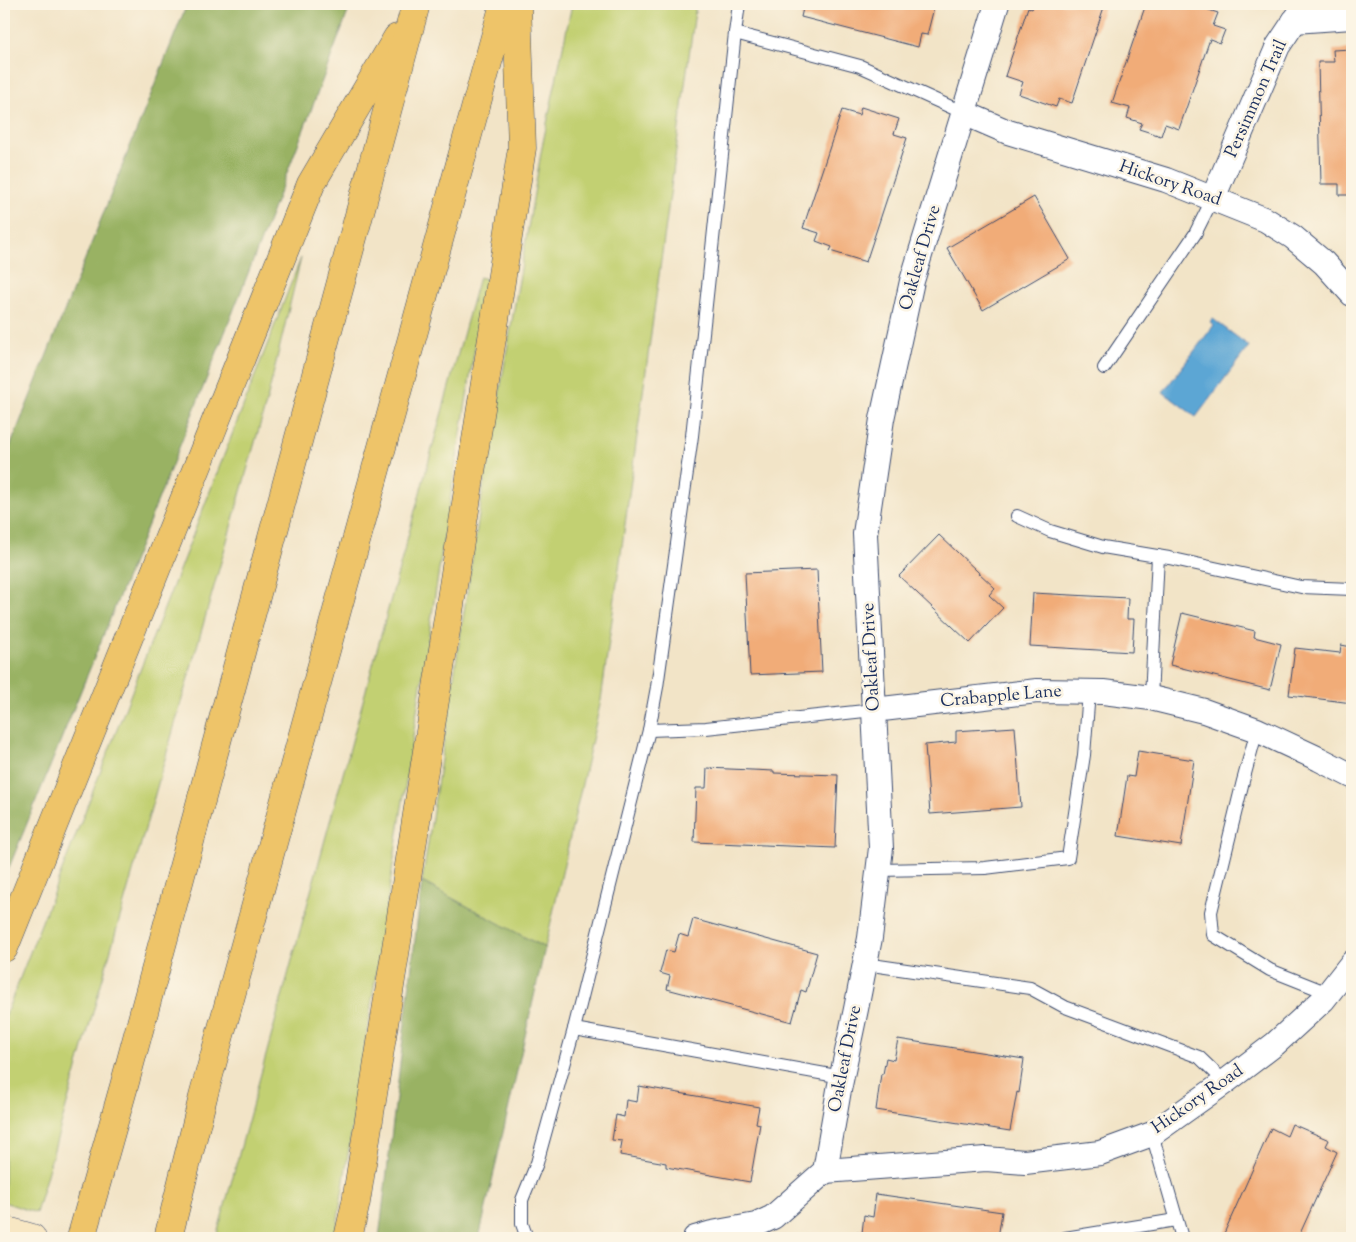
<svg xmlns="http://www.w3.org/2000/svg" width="1356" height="1242" font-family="'Sorts Mill Goudy',serif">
<rect width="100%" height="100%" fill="#fcf5e5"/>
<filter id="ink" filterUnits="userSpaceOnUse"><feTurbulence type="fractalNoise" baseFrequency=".02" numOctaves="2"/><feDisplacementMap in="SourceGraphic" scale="10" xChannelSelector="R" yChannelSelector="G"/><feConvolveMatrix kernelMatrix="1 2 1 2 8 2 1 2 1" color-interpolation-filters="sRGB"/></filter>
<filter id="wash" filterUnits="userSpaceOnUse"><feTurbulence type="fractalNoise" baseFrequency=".0096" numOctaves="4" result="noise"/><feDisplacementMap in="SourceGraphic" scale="20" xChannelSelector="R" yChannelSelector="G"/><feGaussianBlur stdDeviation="1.12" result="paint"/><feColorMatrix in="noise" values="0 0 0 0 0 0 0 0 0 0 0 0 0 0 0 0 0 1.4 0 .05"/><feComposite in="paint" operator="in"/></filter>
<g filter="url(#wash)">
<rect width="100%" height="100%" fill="#f2e4c7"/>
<g fill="#c2d072" stroke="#6e8068">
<polygon points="572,4 696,4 601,700 545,948 422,882 484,483 542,147"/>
<polygon points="301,258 267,400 36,1213 4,1202 4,1019"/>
<polygon points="479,277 486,279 444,537 335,1238 216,1238"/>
</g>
<g fill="#99b264" stroke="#5a7061">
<path d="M187,4H351C242,298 122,589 4,880V462Z"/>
<polygon points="422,882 545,948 479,1238 379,1238"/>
</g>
<polygon fill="#5ca6d4" stroke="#3c6a99" points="1213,319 1249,346 1196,417 1163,392 1214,325 1210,322"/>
<g id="blocks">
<g fill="#f1ac78">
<polygon points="804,4 935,4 927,35 921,34 918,47 801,17"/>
<polygon points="1034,4 1105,4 1072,103 1059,99 1056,107 1019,94 1023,82 1005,76 1028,7 1032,9"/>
<polygon points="1146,4 1204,4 1203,8 1218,13 1213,26 1225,30 1220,43 1210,39 1179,129 1165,124 1161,136 1139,129 1142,123 1127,118 1130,108 1112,103"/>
<polygon points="1352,49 1352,195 1339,195 1339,184 1321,184 1318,62 1334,62 1333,50"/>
<polygon points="861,107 899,119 894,134 907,138 866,262 830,251 832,247 816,241 819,233 803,228 842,110 859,115"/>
<polygon points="1034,197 1070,259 983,310 947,248"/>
<polygon points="939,535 995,588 989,595 1003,608 970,643 899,576"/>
<polygon points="817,570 822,672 750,675 745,573"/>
<polygon points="1033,593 1128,598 1127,619 1134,619 1132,652 1030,646"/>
<polygon points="1182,613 1255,631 1254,637 1281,644 1270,690 1170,665"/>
<polygon points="1341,645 1352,647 1352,703 1289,695 1295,648 1340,653"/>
<polygon points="1015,727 1021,807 930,814 925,745 956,742 956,731"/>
<polygon points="1138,751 1194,760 1181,846 1118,836 1127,776 1134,777"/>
<polygon points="707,768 774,771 774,773 838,775 835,848 694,842 696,788 706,788"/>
<polygon points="693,919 817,953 806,992 801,990 792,1022 667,989 670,976 660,973 666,950 674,952 679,934 688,937"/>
<polygon points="898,1039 1024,1059 1019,1093 1017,1092 1010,1131 876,1110 881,1074 883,1074 886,1058 894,1060"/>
<polygon points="639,1086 759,1107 756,1123 760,1124 750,1182 666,1167 666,1163 620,1155 622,1141 612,1140 616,1115 624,1117 626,1100 637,1102"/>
<polygon points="1292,1124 1329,1140 1326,1146 1337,1152 1298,1238 1222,1238 1271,1128 1287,1136"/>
<polygon points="876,1194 1002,1212 998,1238 855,1238 856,1232 862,1233 864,1215 873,1217"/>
</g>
</g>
</g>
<g filter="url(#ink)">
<use href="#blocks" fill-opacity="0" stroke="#3b4a6e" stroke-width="1"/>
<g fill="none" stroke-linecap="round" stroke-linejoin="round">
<g stroke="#3b4a6e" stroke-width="14">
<g id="service">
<polyline points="735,33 860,66 964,113"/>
<polyline points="1104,368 1195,234 1213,198"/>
<polyline points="1017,516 1050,531 1103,547 1169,558 1301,587 1352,589"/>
<polyline points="1151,698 1158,556"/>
<polyline points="649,730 706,728 874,710"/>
<polyline points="1257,730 1243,781 1211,912 1213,935 1270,970 1328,993"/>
<polyline points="878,870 985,868 1068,858 1084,755 1089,692"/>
<polyline points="865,964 1030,988 1065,1007 1199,1057 1225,1082"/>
<polyline points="574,1029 842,1077"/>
<polyline points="1152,1134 1182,1238"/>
<polyline points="527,1238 522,1224 522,1200 537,1163 574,1029 649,730 657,687 692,436 735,33 739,4"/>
<polyline points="1065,1238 1176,1220"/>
</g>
</g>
<g stroke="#3b4a6e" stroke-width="26">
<g id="minor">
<polyline points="1294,21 1352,17"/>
<polyline points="964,113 1008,132 1166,180 1266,220 1293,237 1324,263 1352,294"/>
<polyline points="1213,198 1278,46 1306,4"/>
<polyline points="874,710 1037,691 1103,692 1151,698 1204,711 1257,730 1319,759 1352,776"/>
<polyline points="825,1171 986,1159 1025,1162 1100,1153 1152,1134 1225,1082 1275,1044 1323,1000 1352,963"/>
<polyline points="695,1238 712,1233 756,1225 773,1217 825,1171 839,1090 856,1009 870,938 881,848 865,534 882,419 912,281 997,4"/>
</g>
</g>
<g stroke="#3b4a6e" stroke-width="29">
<polyline id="secondary" points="4,1230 32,1238"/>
</g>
<g stroke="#3b4a6e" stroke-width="29">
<g id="motorway">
<polyline points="4,948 311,184 397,38"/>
<polyline points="81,1238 124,1086 416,4"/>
<polyline points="168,1238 203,1097 504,4"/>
<polyline points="348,1238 356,1202 522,148 517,4"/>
</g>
</g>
<use href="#service" stroke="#fff" stroke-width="12"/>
<use href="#minor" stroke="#fff" stroke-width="24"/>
<use href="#secondary" stroke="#f8e7c3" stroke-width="28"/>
<use href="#motorway" stroke="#eec469" stroke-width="28"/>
</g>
</g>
<g text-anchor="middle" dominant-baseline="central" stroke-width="5" stroke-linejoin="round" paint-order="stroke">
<g font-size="18" fill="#1b2f5e" stroke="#fcf5e5">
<text transform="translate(1257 99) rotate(-66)">Persimmon Trail</text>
<text transform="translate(1170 184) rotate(19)">Hickory Road</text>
<text transform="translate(921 258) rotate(-74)">Oakleaf Drive</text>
<text transform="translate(872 657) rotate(-93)">Oakleaf Drive</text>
<text transform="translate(1001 697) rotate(-5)">Crabapple Lane</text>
<text transform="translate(846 1059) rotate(-79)">Oakleaf Drive</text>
<text transform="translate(1198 1100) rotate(-35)">Hickory Road</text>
</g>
</g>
<rect width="1356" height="1242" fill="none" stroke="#fcf5e5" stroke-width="20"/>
</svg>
